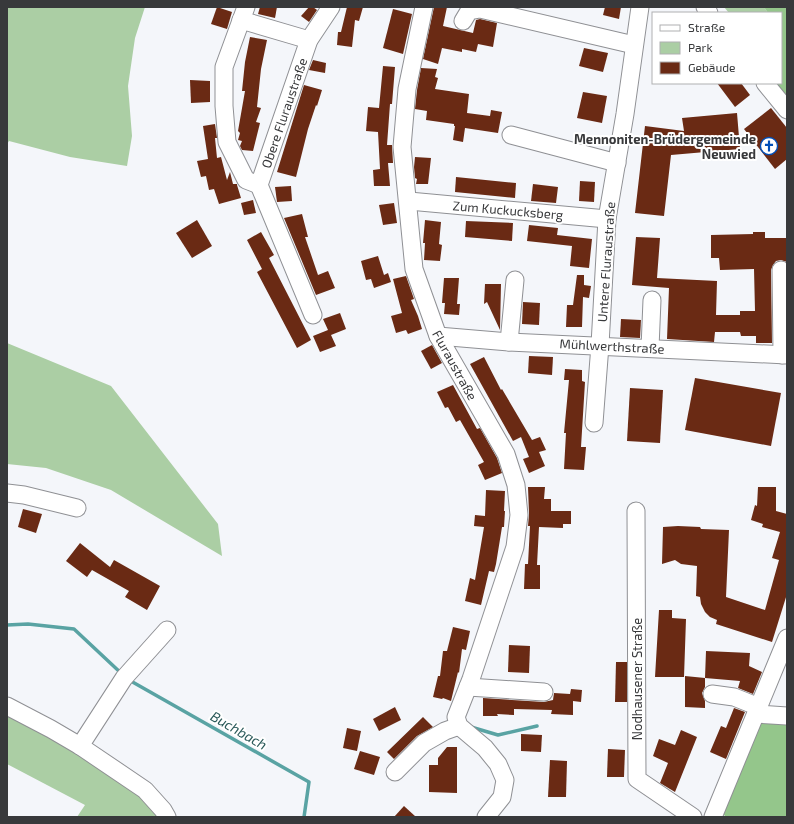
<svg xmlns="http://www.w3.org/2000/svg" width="794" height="824" font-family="'Exo 2',sans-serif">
<rect width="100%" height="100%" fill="#f4f6fa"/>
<g fill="#abcea4">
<polygon points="7,7 145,7 135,38 128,86 132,136 127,166 70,157 9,141 7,144"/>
<polygon points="724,7 764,7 768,13 729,13"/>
<polygon points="7,343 111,386 218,524 222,556 111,490 46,468 7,464"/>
<polygon points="7,706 80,746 164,817 77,817 85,805 7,764"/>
</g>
<g fill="#94c68b">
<polygon points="764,7 787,7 787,102 772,83 781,83 781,13 768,13"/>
<polygon points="759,719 787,721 787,816 726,817 722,813"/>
</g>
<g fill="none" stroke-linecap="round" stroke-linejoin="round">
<g stroke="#59a3a3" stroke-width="3.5">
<polyline points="7,625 28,624 74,629 122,674"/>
<polyline points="129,680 309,782 304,817"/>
<polyline points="471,727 498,735 537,726"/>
</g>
</g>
<g fill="#6a2a14">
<polygon points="217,7 232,12 227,29 211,24"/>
<polygon points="260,7 277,7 275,18 258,14"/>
<polygon points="309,7 313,7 317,10 309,22 301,16"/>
<polygon points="347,7 363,7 359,21 355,20 352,47 337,45 338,32 341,32"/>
<polygon points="434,7 447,7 443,26 473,33 476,20 480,19 497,23 493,47 478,44 476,52 462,49 462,52 442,48 438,64 423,59"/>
<polygon points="605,7 621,7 619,19 603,15"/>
<polygon points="393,9 412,14 403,54 383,48"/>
<polygon points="250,37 267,40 261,69 257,107 261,108 256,122 260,123 253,151 242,150 240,146 242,141 238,140 240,133 238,131 245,91 242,91 245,62"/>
<polygon points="584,48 608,53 603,72 579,66"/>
<polygon points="313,60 326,63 325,73 309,70"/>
<polygon points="383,66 395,67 392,104 390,104 387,145 392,145 393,163 388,163 390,186 374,186 373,170 380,169 378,132 366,131 368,107 379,108"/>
<polygon points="421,68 437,69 435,77 438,78 435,89 469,94 467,113 490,116 491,110 502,112 498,133 465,128 463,142 453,140 455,126 454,126 454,124 426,120 427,111 415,109 417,90"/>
<polygon points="190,80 210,81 210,102 191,103"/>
<polygon points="717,83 741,83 750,95 735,107"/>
<polygon points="304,85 322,90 317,106 316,105 308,129 296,177 277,172"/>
<polygon points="583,92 607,96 602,123 577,118"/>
<polygon points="771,108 787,128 787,159 775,169 744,129"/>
<polygon points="737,113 740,149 671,155 664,216 635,213 645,126 684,131 682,118"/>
<polygon points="215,124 217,138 215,138 217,158 221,157 227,180 230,172 233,184 237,184 237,185 241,198 219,204 214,189 209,190 206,176 201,177 197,161 208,159 203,126"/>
<polygon points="415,157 431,158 428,184 416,184 417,179 415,178 414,167"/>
<polygon points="456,177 516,183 515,198 455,192"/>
<polygon points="580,181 595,182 594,202 579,201"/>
<polygon points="533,184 558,187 556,203 531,201"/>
<polygon points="291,186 292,201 277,202 275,187"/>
<polygon points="253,200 256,213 244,215 241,203"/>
<polygon points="394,203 397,223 383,225 379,205"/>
<polygon points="302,214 308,237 305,237 318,275 328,271 335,288 316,295 284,218"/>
<polygon points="197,220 212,246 192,258 176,233"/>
<polygon points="425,220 441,222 439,244 442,245 440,261 424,260 425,243 423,243"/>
<polygon points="466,221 513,223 512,241 465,237"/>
<polygon points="529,225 558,228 557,235 592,239 589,268 570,266 572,246 527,241"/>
<polygon points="261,232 274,255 269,258 311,340 297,348 257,272 262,269 247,240"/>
<polygon points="753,232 765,232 765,238 787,238 787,262 781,260 776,261 773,265 771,270 772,343 756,343 756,336 741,336 740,332 715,332 714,342 667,339 669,288 632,285 636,237 660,238 657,278 717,281 716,315 740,315 740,311 755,311 754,269 720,270 719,258 711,258 711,235 753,234"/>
<polygon points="378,256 384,275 388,273 391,282 374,288 371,279 366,280 361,261"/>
<polygon points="577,275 584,275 584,285 591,286 589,298 583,297 582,327 566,327 567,305 573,305"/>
<polygon points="406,276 414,299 411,300 418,316 422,329 408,334 406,330 396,333 391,316 402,313 393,279"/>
<polygon points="444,278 459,278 457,304 460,304 459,315 444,314 445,303 442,303"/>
<polygon points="485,284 501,284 500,330 487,302 484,304"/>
<polygon points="523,302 540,303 539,325 522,324"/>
<polygon points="340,313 346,329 331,335 336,346 320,352 313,336 328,330 323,319"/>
<polygon points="621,319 641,320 640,338 620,337"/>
<polygon points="432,345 442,363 431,369 421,351"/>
<polygon points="529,356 553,357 552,375 528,373"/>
<polygon points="484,357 501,390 502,389 532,440 540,437 546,450 539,452 545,466 529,473 523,459 529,457 521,437 513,441 470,364"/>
<polygon points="565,369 582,370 582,381 585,382 581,447 586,447 584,470 564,469 566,433 564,433 569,380 564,380"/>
<polygon points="695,378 781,393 771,446 685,430"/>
<polygon points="453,385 477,429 480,428 497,458 502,473 485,480 478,465 484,462 460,420 456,422 448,407 445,408 437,392"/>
<polygon points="630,388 663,390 660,443 627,441"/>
<polygon points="528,487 545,487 544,499 551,499 551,511 571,511 571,524 563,524 563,528 539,527 537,565 540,565 540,589 524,589 525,564 528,564 530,526 528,526 529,514"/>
<polygon points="758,487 776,487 776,511 787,514 787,594 772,642 716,624 717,620 710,617 705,612 701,604 700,597 696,596 697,566 681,564 675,560 662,564 663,527 678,526 700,527 701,529 729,530 726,597 765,610 779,560 772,558 780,532 762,527 763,524 751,520 755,505 757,506"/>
<polygon points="486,490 505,491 504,511 505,511 504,527 502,527 496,564 494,572 489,571 481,605 465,601 470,578 475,580 484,527 474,526 475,515 485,516"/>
<polygon points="23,509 42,514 36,533 18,527"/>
<polygon points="80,543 110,567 114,560 160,586 147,610 125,597 129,591 92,570 87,577 66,561"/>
<polygon points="659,610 672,610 672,618 686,619 684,677 655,677"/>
<polygon points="453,627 470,631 466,650 462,649 459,673 458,672 451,701 443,698 442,699 433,697 438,676 440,676 443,651 447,651"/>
<polygon points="509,645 530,646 529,673 508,672"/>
<polygon points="706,651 750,653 749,666 762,672 753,694 738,688 740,681 705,678"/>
<polygon points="616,662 627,662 627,702 615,702"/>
<polygon points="685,676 705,678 705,687 702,693 705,701 705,708 685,707"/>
<polygon points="571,689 582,690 581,702 573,701 573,715 551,714 552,710 514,709 514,715 497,714 498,716 483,716 483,698 544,702 553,700 554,693 570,694"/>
<polygon points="395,707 401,720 379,731 373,719"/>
<polygon points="734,708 745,712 726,759 710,752 721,726 726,728"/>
<polygon points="423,717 433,727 417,736 394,759 387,752"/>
<polygon points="347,728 361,731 357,751 343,748"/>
<polygon points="681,730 697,737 675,792 660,783 668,763 653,756 659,739 675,745"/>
<polygon points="521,734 542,735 541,752 521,751"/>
<polygon points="447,747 457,747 457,793 429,792 429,765 438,765 438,758"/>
<polygon points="608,749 625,750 624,777 607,777"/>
<polygon points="360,751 380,757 374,775 354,769"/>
<polygon points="550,760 567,761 566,797 548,797"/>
<polygon points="404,806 416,817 394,817"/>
</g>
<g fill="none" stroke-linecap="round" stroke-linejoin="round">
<g stroke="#8f9094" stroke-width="19">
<g id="minor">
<polyline points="246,7 224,67 224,106 227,142 246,180 259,185"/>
<polyline points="424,7 407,89 402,147 414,269 438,336 506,454 516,485 519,515 515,547 471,679 456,717 459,726 485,748 498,764 505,780 502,797 486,817"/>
<polyline points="705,7 709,13"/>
<polyline points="241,20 309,40"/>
<polyline points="463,21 469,11 480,9 634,45"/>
<polyline points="765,83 787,110"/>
<polyline points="511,135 617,163"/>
<polyline points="409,201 607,219"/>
<polyline points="781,270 782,355"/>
<polyline points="313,315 259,185 309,40 331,7"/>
<polyline points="438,336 509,342 787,355"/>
<polyline points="509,342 515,280"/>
<polyline points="650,348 652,300"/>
<polyline points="594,423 600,345 607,219 625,114 640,7"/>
<polyline points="7,493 24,495 77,508"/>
<polyline points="636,511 637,779 693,817"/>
<polyline points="468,687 544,692"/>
<polyline points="712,694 734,697 759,707"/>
<polyline points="7,706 51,729 80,746 145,790 163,810 167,817"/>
<polyline points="756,714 787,716"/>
<polyline points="80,746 124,678 167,630"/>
<polyline points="395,772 424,743 445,731 459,726"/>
<polyline points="713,817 787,638"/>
</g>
</g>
<use href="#minor" stroke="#fff" stroke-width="17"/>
</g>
<defs>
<g id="church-ring" transform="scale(0.9)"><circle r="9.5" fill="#fff" stroke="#004fb9" stroke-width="1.5"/><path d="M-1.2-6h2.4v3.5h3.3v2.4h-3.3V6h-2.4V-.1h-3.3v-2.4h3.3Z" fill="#004fb9"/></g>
</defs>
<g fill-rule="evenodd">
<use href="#church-ring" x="769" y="146"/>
</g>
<g text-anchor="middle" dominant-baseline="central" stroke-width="4" stroke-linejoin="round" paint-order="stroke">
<g font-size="13" fill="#38393b" stroke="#fff">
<text transform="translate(284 113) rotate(-71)">Obere Fluraustraße</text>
<text transform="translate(508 210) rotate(5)">Zum Kuckucksberg</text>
<text transform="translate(606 262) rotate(-86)">Untere Fluraustraße</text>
<text transform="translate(612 346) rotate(3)">Mühlwerthstraße</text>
<text transform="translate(455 365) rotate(61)">Fluraustraße</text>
<text transform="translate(637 679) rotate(-90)">Nodhausener Straße</text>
</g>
<g font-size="13" font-weight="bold" fill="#38393b" stroke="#fff" text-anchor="end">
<text x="756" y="139">Mennoniten-Brüdergemeinde<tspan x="756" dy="15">Neuwied</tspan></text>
</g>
<g font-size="14" font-style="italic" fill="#2b5a5a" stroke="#fff">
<text transform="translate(239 730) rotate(30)">Buchbach</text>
</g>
</g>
<rect width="794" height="824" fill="none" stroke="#38393b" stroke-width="16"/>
<rect x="652" y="12" width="130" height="72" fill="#ffffff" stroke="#afb0b1"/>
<rect x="660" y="25" width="20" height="6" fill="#ffffff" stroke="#afb0b1"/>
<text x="688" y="32" font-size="12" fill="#38393b">Straße</text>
<rect x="660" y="42" width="20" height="12" fill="#abcea4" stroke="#afb0b1"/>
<text x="688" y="52" font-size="12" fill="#38393b">Park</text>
<rect x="660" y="62" width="20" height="12" fill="#6a2a14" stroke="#afb0b1"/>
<text x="688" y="72" font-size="12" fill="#38393b">Gebäude</text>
</svg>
